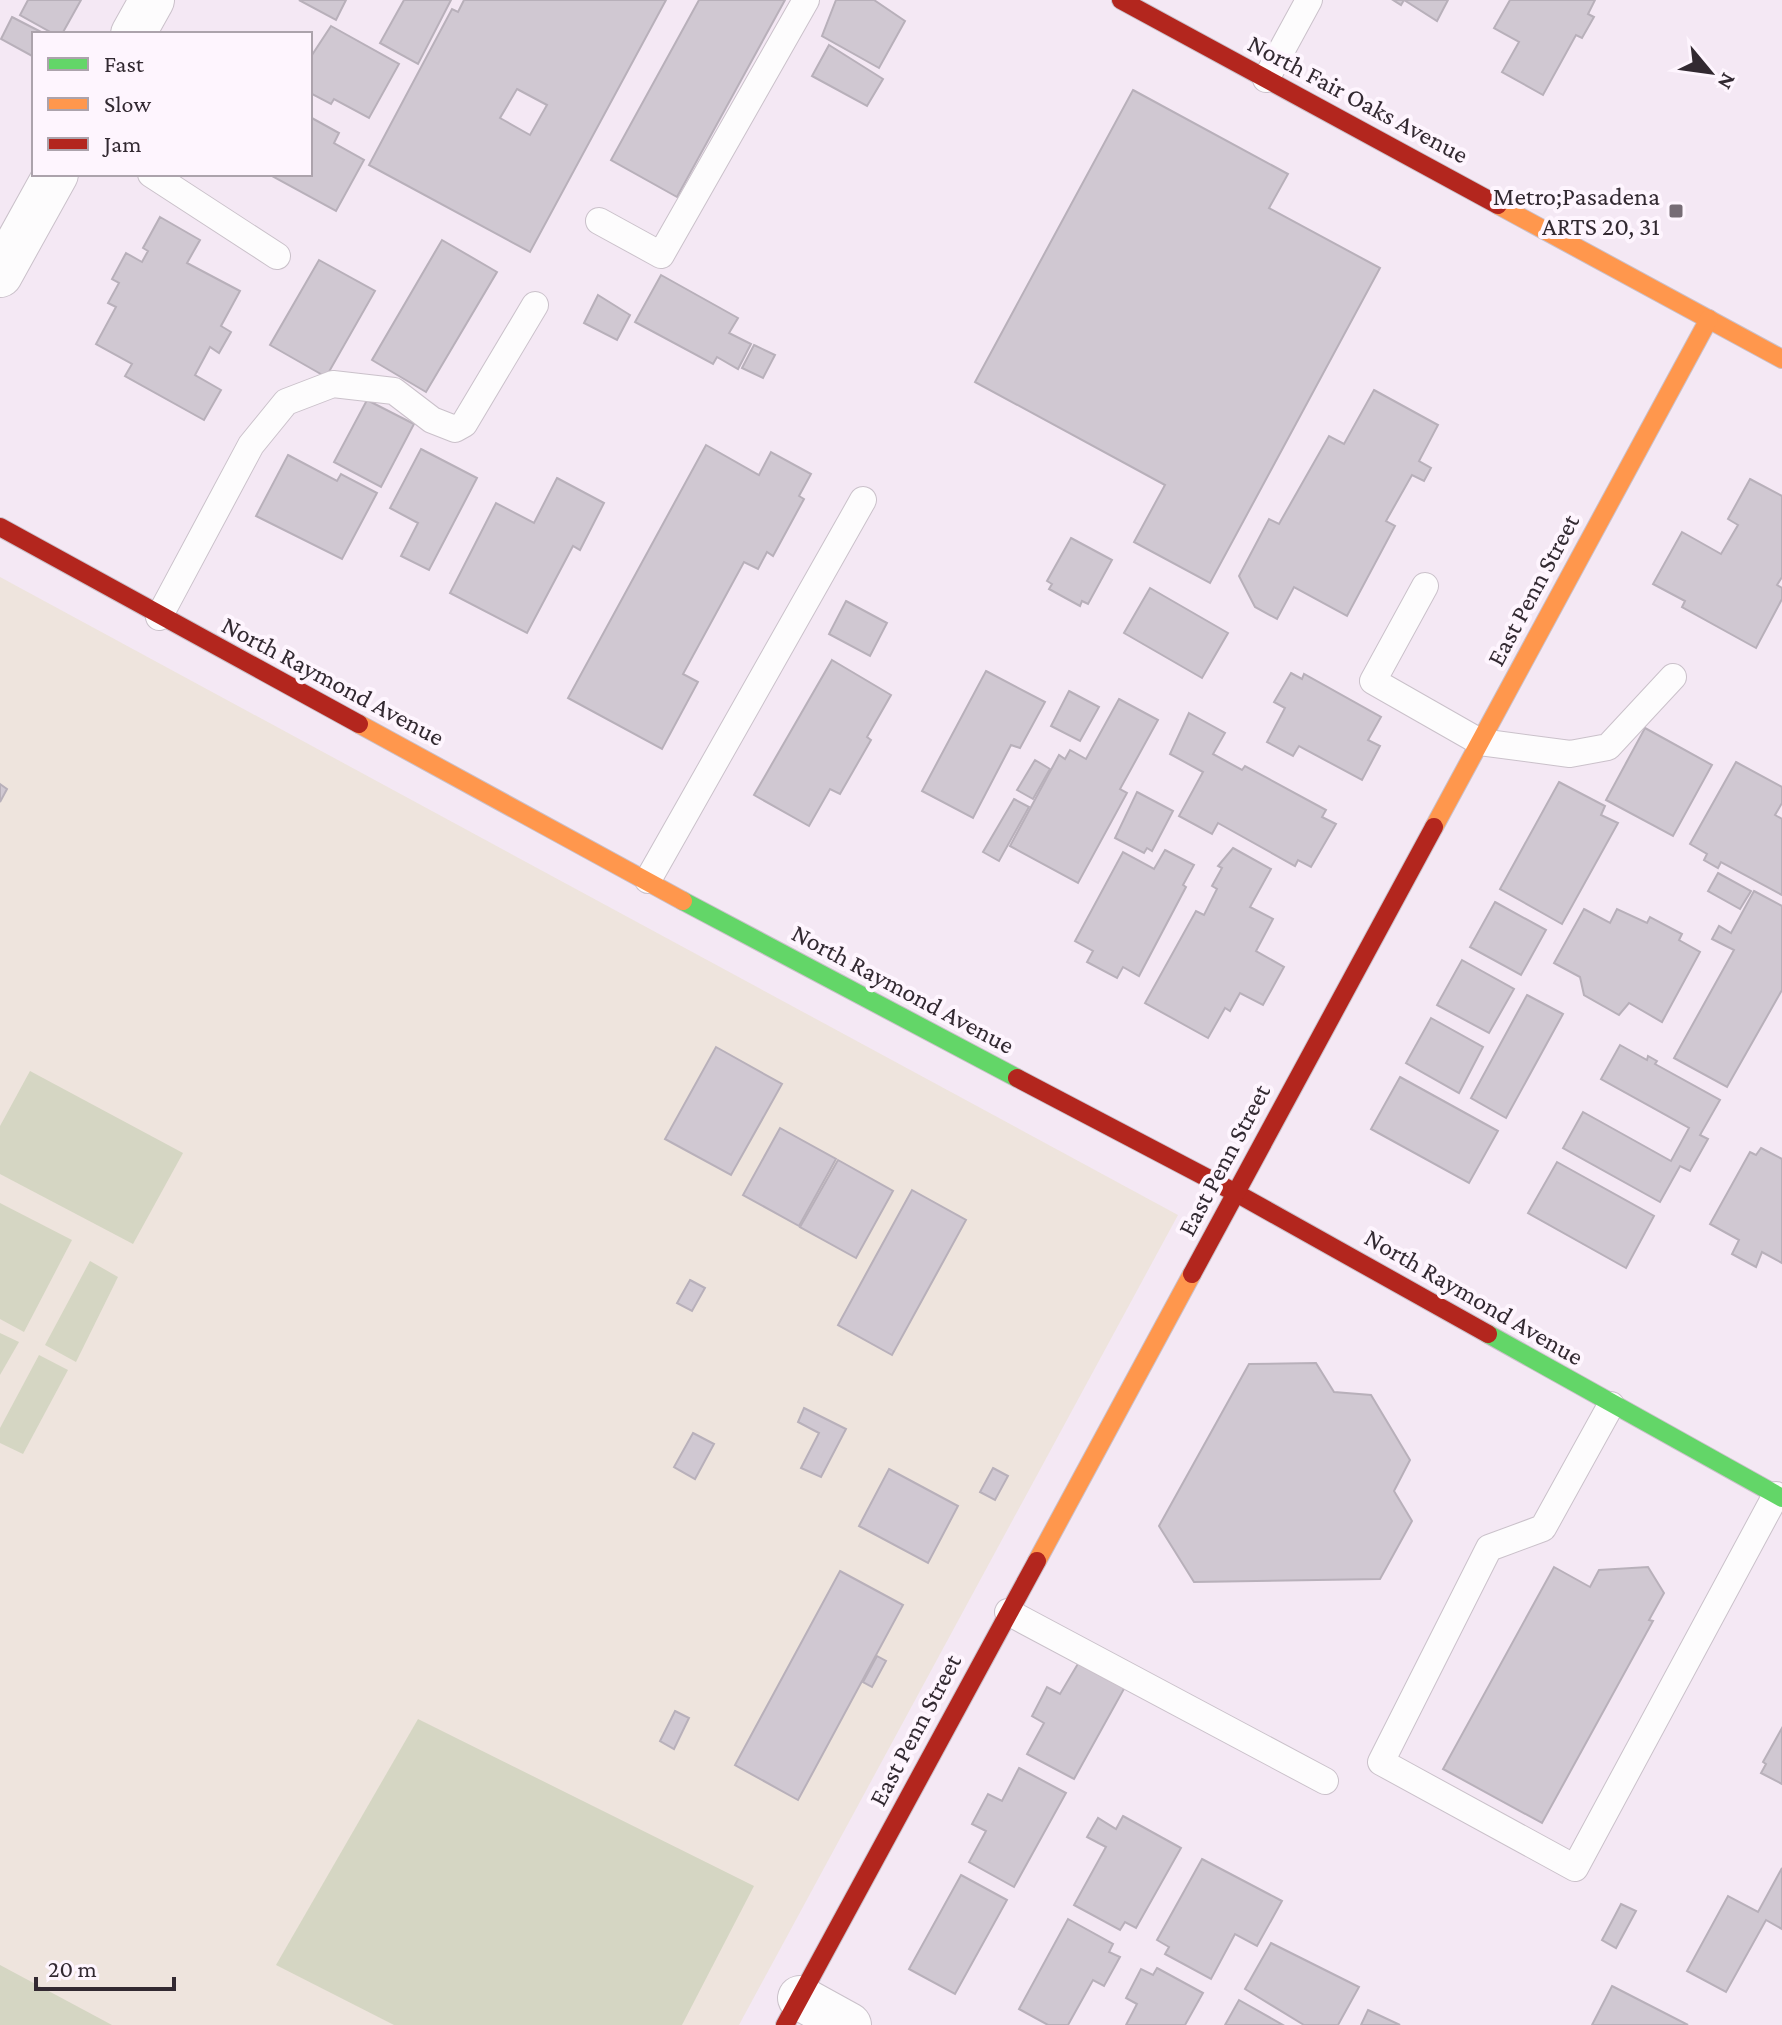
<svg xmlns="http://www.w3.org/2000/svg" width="1782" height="2025" font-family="'Crimson Pro',serif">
<rect width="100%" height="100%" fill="#f4e8f4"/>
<polygon fill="#eee4dd" points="0,577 1178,1215 739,2025 0,2025"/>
<g fill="#d5d6c3">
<polygon points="30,1071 183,1153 133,1244 0,1174 0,1126"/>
<polygon points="0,1203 72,1240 24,1332 0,1319"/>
<polygon points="90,1261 118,1277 76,1362 45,1345"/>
<polygon points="0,1333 19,1342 0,1375"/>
<polygon points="39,1355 68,1370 23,1454 0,1443 0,1428"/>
<polygon points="418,1719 754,1886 682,2025 394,2025 276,1965"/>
<polygon points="0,1965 112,2025 0,2025"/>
</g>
<g fill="#d0c8d2" stroke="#b8b0ba" stroke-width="2" fill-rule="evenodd">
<polygon points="28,0 81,0 62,34 54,34 20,15"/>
<polygon points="299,0 346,0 336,20"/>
<polygon points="404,0 451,0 418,64 380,43"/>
<path d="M464,0H666L530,252L369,165L452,9L458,12ZM517,89L547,105L530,135L500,118Z"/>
<polygon points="699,0 785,0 677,197 611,160"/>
<polygon points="836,0 874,0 905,21 879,68 822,36"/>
<polygon points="1393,0 1448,0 1437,21 1404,0 1401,5"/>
<polygon points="1510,0 1595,0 1588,14 1594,17 1582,38 1576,35 1543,95 1502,72 1519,42 1494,28"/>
<polygon points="12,17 45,34 34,34 34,57 1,39"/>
<polygon points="331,26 399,64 369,118 334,99 331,104 310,93 310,58"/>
<polygon points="829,45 883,79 867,106 812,76"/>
<polygon points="1133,90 1288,174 1269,208 1380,268 1210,583 1134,542 1165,485 975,382"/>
<polygon points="310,117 339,133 334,143 364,160 336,211 270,175 310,174"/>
<polygon points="160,217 200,240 187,263 240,291 221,326 231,332 219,353 210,347 195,375 221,390 204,420 125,376 132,364 96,344 116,307 108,303 119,283 112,279 126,253 142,262 148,251 143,248"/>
<polygon points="442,240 497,272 426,392 372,360"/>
<polygon points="319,260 375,291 326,377 270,345"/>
<polygon points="661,275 738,318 729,333 751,344 738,369 717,357 713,364 635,322"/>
<polygon points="598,295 630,315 617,340 584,323"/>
<polygon points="754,345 775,355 763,378 742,368"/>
<polygon points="1374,390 1438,425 1419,461 1431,468 1424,481 1412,475 1386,521 1395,526 1347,616 1294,587 1277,619 1255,607 1239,576 1269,519 1279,524 1329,436 1344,444"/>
<polygon points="367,400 414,424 381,487 334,462"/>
<polygon points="706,445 759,475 771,452 811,474 799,496 804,499 773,556 767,552 758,569 744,562 683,674 698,682 662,749 568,698"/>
<polygon points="421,449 477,478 429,570 401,556 418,523 390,508"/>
<polygon points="288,455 337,481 341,474 377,493 342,559 256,516"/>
<polygon points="557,478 604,503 580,550 573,546 527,633 450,593 496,503 534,523"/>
<polygon points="1750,479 1782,496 1782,577 1777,585 1782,588 1782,599 1756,648 1682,607 1685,601 1653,584 1682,532 1721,554 1738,525 1728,519"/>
<polygon points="1071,538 1112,560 1088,604 1082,601 1080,606 1049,589 1052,584 1047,581"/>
<polygon points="1150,588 1228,633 1202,678 1124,633"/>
<polygon points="846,601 887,623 870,656 829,634"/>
<polygon points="832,660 891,695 867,737 871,740 840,794 830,789 809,826 754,795"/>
<polygon points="986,671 1045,702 1020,748 1011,745 973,818 922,791"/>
<polygon points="1291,673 1302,679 1304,674 1381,717 1368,740 1380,746 1362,780 1299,746 1293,756 1267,742 1285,708 1274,702"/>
<polygon points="1069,691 1099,707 1080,741 1051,726"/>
<polygon points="1119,699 1158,720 1120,789 1127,793 1078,883 1010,846 1059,755 1065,759 1070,750 1086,759"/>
<polygon points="1189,713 1225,733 1213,754 1242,770 1245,766 1326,810 1322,817 1336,824 1311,867 1298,860 1295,866 1218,823 1212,834 1179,816 1203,772 1170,754"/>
<polygon points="1645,728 1712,765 1673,836 1606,800"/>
<polygon points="1035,760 1050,769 1033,799 1017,790"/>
<polygon points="1736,762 1782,787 1782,803 1775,815 1782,819 1782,895 1721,862 1718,868 1704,860 1707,854 1690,844"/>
<polygon points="1559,782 1605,806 1601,815 1618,823 1562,924 1500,889"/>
<polygon points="0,784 7,789 0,802"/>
<polygon points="1137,792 1173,811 1152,851 1147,848 1144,853 1115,838"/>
<polygon points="1014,799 1029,807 999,861 983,852"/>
<polygon points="1233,848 1271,869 1250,907 1273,919 1256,951 1284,967 1263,1005 1240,993 1230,1011 1225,1008 1208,1038 1145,1003 1196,911 1204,915 1217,889 1212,886 1222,868 1218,866"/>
<polygon points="1165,850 1194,865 1183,885 1186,887 1139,976 1123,967 1117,978 1087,962 1093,951 1075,941 1123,852 1154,869"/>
<polygon points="1718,873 1751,891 1740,909 1708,891"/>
<polygon points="1754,891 1782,906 1782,990 1727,1087 1674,1058 1734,950 1712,939 1719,926 1731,933"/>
<polygon points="1495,902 1546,930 1521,975 1470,947"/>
<polygon points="1584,909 1610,923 1617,909 1647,923 1650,917 1682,934 1679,940 1700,952 1662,1022 1629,1003 1619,1015 1584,995 1580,977 1554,963"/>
<polygon points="1462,960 1514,989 1489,1033 1437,1005"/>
<polygon points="1527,995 1563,1014 1506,1118 1471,1098"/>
<polygon points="1431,1018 1483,1047 1459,1093 1406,1063"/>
<polygon points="1620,1045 1647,1060 1648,1056 1657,1061 1655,1064 1720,1100 1700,1135 1708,1139 1690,1171 1680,1166 1660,1202 1563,1148 1583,1112 1671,1161 1689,1128 1601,1079"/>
<polygon points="716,1047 782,1084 731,1175 665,1139"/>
<polygon points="1400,1077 1498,1131 1469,1183 1371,1129"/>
<polygon points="780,1128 836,1159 799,1226 743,1195"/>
<polygon points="1761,1148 1782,1159 1782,1263 1762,1252 1756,1267 1732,1254 1739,1240 1710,1224 1750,1152 1756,1155"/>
<polygon points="838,1160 893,1191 856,1258 800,1227"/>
<polygon points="1557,1162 1654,1216 1626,1268 1528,1213"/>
<polygon points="912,1190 966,1220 892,1355 838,1325"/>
<polygon points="690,1280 705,1288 692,1311 677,1303"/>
<polygon points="1316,1363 1334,1392 1371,1395 1410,1460 1394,1491 1412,1521 1380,1579 1194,1582 1159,1526 1249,1364"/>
<polygon points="804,1408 846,1429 821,1477 801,1468 819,1433 798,1422"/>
<polygon points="693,1433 714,1444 695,1479 674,1467"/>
<polygon points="993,1468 1008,1476 995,1500 980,1492"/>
<polygon points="889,1469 958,1506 928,1563 859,1526"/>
<polygon points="1554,1567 1590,1587 1599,1570 1648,1567 1664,1593 1649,1620 1653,1621 1542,1823 1443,1769"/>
<polygon points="840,1571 903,1605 798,1800 735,1765"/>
<polygon points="877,1656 886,1661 872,1687 863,1682"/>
<polygon points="1079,1662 1125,1687 1074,1779 1027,1754 1044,1723 1032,1716 1047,1687 1060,1694"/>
<polygon points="675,1711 689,1718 674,1749 660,1741"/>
<polygon points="1782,1728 1782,1784 1761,1773 1766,1764 1763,1762"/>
<polygon points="1019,1768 1066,1793 1014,1887 969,1862 986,1831 972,1824 988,1794 1002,1801"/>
<polygon points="1123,1816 1181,1848 1136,1928 1125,1922 1120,1930 1074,1905 1106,1847 1087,1837 1098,1818 1116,1829"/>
<polygon points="1202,1859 1282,1901 1257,1946 1235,1934 1211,1979 1165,1954 1169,1947 1157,1940"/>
<polygon points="1782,1868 1782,1929 1766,1920 1726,1992 1687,1971 1728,1896 1758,1912"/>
<polygon points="961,1875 1007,1900 955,1994 909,1969"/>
<polygon points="1621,1904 1636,1911 1616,1948 1602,1940"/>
<polygon points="1068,1919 1113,1944 1109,1952 1120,1957 1104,1986 1093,1980 1068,2025 1048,2025 1019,2009"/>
<polygon points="1271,1943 1359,1987 1338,2025 1304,2025 1245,1989"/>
<polygon points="1157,1968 1203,1993 1185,2025 1126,2025 1137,2004 1126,1998 1141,1969 1153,1975"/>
<polygon points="1612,1986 1688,2025 1592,2025"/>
<polygon points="1239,2000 1283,2025 1225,2025"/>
<polygon points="1368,2010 1400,2025 1361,2025"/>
</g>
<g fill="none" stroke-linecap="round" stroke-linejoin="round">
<g stroke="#cac1ca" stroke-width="28">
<g id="lane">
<polyline points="1266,79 1309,0"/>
<polyline points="151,174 277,256"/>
<polyline points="599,221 661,255 806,0"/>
<polyline points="1425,586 1373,681 1480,742 1570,754 1608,747 1673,677"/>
<polyline points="159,617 251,445 286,402 333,384 394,391 432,420 455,429 464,424 535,305"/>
<polyline points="648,880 863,500"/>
<polyline points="1611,1405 1543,1528 1489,1548 1381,1762 1575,1868 1776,1495"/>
<polyline points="1008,1612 1325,1781"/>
</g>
</g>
<g stroke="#cac1ca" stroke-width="46">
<g id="street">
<polyline points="133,34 152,0"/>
<polyline points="0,275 56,174"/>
<polyline points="800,1998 849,2025"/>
</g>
</g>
<g stroke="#cac1ca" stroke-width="20">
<g id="fast">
<polyline points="683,901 1017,1078"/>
<polyline points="1488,1334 1782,1498"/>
</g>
</g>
<g stroke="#cac1ca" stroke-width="20">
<g id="slow">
<polyline points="1498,205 1782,359"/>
<polyline points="359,724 683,901"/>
<polyline points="1434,827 1709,319"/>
<polyline points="1037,1561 1192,1274"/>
</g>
</g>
<g stroke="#cac1ca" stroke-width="20">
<g id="jam">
<polyline points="1121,0 1498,205"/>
<polyline points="0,527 359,724"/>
<polyline points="1017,1078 1236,1193 1488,1334"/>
<polyline points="1192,1274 1434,827"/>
<polyline points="785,2025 1037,1561"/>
</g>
</g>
<use href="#lane" stroke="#fdfcfd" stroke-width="26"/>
<use href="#street" stroke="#fdfcfd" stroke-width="44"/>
<use href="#fast" stroke="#63d668" stroke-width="18"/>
<use href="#slow" stroke="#ff974d" stroke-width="18"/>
<use href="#jam" stroke="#b3261e" stroke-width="18"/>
</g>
<rect fill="#766c75" stroke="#fef5fe" stroke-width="3" x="1668" y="203" width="16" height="16" rx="4"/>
<g text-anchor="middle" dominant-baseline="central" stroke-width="8" stroke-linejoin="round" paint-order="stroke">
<g font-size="26" fill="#322931" stroke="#fef5fe">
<text transform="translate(1358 99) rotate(28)">North Fair Oaks Avenue</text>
<text transform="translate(1533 590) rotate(-62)">East Penn Street</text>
<text transform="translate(333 681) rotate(28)">North Raymond Avenue</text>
<text transform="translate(903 989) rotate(28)">North Raymond Avenue</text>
<text transform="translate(1224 1160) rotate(-62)">East Penn Street</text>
<text transform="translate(1474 1297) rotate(30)">North Raymond Avenue</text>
<text transform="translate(915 1730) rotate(-62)">East Penn Street</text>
</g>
<g font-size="26" fill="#322931" stroke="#fef5fe" text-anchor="end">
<text x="1660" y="196">Metro;Pasadena<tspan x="1660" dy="30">ARTS 20, 31</tspan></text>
</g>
</g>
<rect x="32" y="32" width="280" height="144" fill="#fef5fe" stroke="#aca3ac" stroke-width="2"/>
<rect x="48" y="58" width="40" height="12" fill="#63d668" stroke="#aca3ac" stroke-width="2"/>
<text x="104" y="72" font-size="24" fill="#322931">Fast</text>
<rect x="48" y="98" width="40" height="12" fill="#ff974d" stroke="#aca3ac" stroke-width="2"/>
<text x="104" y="112" font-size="24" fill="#322931">Slow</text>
<rect x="48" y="138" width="40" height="12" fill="#b3261e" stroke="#aca3ac" stroke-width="2"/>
<text x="104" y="152" font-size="24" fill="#322931">Jam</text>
<g transform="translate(1710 72) rotate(119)" stroke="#fef5fe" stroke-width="6" paint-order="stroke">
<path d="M0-6L14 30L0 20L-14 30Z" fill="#322931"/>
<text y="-12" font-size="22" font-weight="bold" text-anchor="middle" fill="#322931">N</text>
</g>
<path d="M36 1977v12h138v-12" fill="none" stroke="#322931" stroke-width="4"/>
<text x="48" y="1977" font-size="24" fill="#322931" stroke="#fef5fe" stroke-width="6" paint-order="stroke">20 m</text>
</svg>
